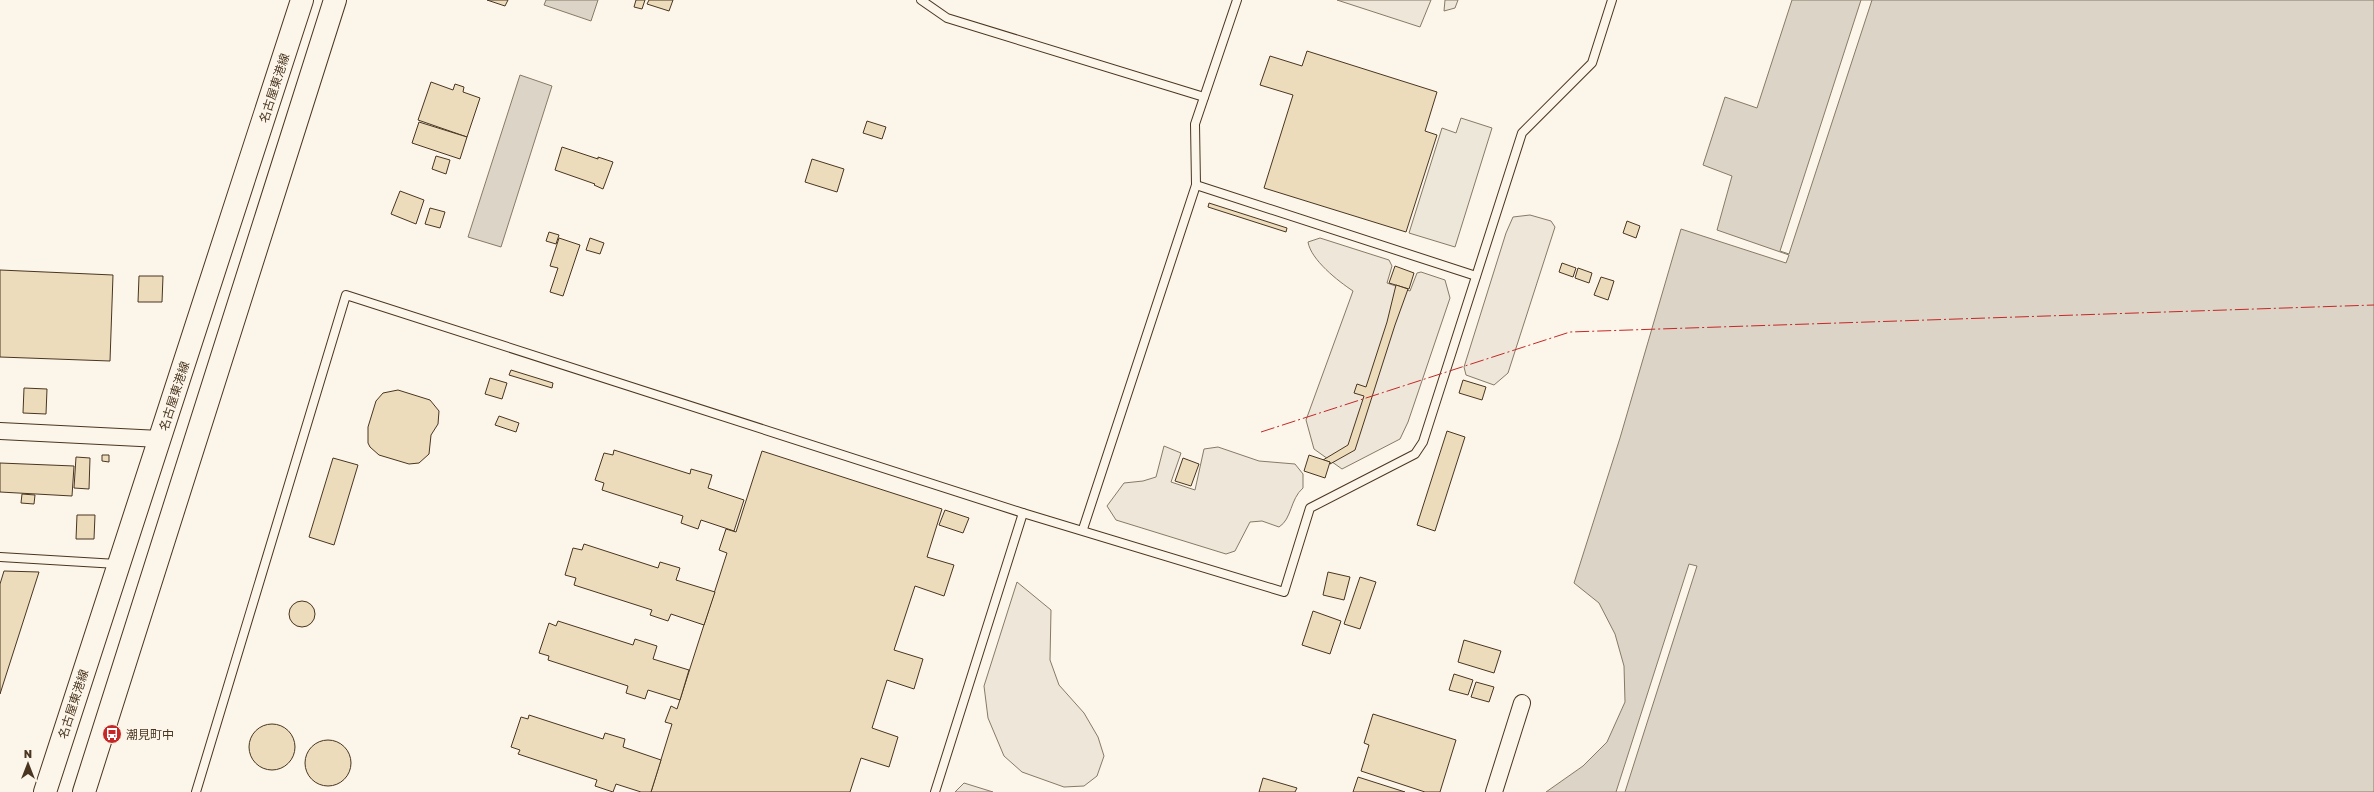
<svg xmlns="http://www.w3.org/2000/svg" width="2374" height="792" font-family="'Golos Text','Noto Sans JP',sans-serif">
<rect width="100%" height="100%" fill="#fbf6e9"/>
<g fill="#ede6d9" stroke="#887966">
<polygon points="1337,0 1431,0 1420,27"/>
<polygon points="1445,0 1458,0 1455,8 1444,11"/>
<polygon points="1530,215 1551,221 1555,227 1508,373 1494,385 1466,375 1464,367 1506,233 1513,217"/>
<path d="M1320,238L1389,260L1392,266L1387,283L1410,291L1417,273L1421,272L1445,280L1450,298L1408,422L1400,439L1342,469L1314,449L1306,420L1353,291C1338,281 1311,260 1308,242Z"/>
<path d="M1164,446L1181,453L1171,482L1195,490L1204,449L1218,447L1259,461L1295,464L1303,474V488C1290,499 1292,519 1279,527L1262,521L1250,522L1235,551L1226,554L1116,520L1107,506L1124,483L1143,481L1156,477Z"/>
<polygon points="1017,582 1051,610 1050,660 1059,685 1084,713 1098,737 1104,756 1097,776 1084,786 1064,787 1022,772 1004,756 988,718 984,686"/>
<polygon points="964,783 993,792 955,792"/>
</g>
<polygon fill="#ede7d9" stroke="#887966" points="1461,118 1492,128 1455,247 1409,233 1442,128 1456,133"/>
<g fill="#dcd4c6" stroke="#887966">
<polygon points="546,0 598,0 591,21 544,5"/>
<polygon points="1792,0 2374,0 2374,792 1546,792 1583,766 1607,742 1625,702 1624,666 1615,634 1599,603 1574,583 1620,438 1681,229 1786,263 1789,255 1717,230 1732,176 1703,165 1725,97 1757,108"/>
<polygon points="520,75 552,86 501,247 468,237"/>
</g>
<g fill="#fbf6e9" stroke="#887966">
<polygon points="1861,0 1872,0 1789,254 1780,251"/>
<polygon points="1689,564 1697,566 1625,792 1616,792"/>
</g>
<g fill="#ecdcbc" stroke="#4a3520">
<polygon points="487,0 508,0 505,6"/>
<polygon points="636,0 645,0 642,9 634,7"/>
<polygon points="649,0 673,0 669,11 647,4"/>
<polygon points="1307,51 1437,92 1425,131 1437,135 1406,232 1264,188 1293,95 1260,85 1270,56 1302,66"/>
<polygon points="431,82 453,90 455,84 464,87 463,92 480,98 467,137 418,120"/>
<polygon points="867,121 886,127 882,139 863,133"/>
<polygon points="419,122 467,137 460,159 412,143"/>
<polygon points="562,147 598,159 598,157 613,162 603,189 594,185 595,184 555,170"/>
<polygon points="436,156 450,160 446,174 432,169"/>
<polygon points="812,159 844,169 837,192 805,182"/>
<polygon points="400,191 424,200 416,224 391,214"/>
<polygon points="1209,203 1287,228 1286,232 1208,207"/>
<polygon points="430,208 445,212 440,228 425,224"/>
<polygon points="1627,221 1640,226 1636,238 1623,233"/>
<polygon points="549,232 559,235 556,244 546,241"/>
<polygon points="559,238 580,245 563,296 550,292 558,268 550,266"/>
<polygon points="590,238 604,243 600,254 586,250"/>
<polygon points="1562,263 1576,268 1573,277 1559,272"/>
<polygon points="1395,266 1414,273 1409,289 1389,283"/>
<polygon points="1578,268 1592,273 1589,283 1575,278"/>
<polygon points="0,270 113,275 110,361 0,357"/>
<polygon points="139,276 163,276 162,302 138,302"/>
<polygon points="1601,277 1614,281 1608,300 1594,295"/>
<polygon points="1396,285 1408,289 1395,325 1355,450 1330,464 1330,462 1323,460 1348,445 1364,396 1354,393 1357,384 1366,387 1387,322"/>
<polygon points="511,370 553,383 552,388 509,375"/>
<polygon points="490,378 507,383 502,399 485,394"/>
<polygon points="1463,380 1486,387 1482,400 1459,393"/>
<polygon points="24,388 47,389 46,414 23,413"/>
<polygon points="398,390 430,400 439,411 438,424 431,435 429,454 419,463 409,464 379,455 370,447 368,443 368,427 376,401 383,393"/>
<polygon points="499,416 519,423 516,432 495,425"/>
<polygon points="1447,431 1465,437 1435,531 1417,525"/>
<polygon points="614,450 690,474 691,469 712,475 708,488 744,500 734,531 701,520 698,529 681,523 683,516 602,490 604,483 595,480 604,453 613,455"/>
<polygon points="762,451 942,509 927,557 954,565 944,596 915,586 894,650 923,659 914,689 887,680 872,728 898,737 889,767 861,758 850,792 651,792 672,724 665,722 671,706 677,709 727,553 719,550 726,529 736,532"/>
<polygon points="102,455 109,455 109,462 102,461"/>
<polygon points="1309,455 1330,462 1325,478 1304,471"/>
<polygon points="76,457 90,458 89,489 74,488"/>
<polygon points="333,458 358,465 334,545 309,537"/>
<polygon points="1183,458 1199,464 1191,486 1175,481"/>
<polygon points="0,463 74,466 72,496 0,492"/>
<polygon points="22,494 35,495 34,504 21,503"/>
<polygon points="945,510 969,518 963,533 939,525"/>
<polygon points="77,515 95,515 94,539 76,539"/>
<polygon points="584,544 658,568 660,562 680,568 676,580 715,592 704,625 671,614 668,621 650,615 652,610 574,585 576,578 565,575 573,548 582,550"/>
<polygon points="4,571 39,572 0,694 0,584"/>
<polygon points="1328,572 1350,577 1344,600 1323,595"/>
<polygon points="1360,577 1376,582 1360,629 1344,624"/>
<circle cx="302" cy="614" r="13"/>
<polygon points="1313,611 1341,621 1330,654 1302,645"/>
<polygon points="558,621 633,645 635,639 657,646 653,659 689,670 680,700 648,690 645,699 626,693 628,686 548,660 549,656 539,653 549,623 556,626"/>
<polygon points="1464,640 1501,651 1494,673 1458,662"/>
<polygon points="1454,674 1473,680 1468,695 1449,690"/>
<polygon points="1476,682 1494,687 1489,702 1471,697"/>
<polygon points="1373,714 1456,740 1440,792 1425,792 1361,771 1369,745 1364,743"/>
<polygon points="529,715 603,739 605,733 625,739 623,747 661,760 651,792 641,792 616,784 613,792 595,786 597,780 518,754 520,750 511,747 521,717 528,719"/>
<circle cx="272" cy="747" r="23"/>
<circle cx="328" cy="763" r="23"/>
<polygon points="1358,777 1405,792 1353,792"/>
<polygon points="1263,778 1297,788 1295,792 1259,792"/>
</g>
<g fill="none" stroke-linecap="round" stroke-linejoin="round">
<g stroke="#4a3520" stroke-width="10">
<g id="lane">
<polyline points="921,0 947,18 1204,97"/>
<polyline points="1196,185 1476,276"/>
<polyline points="1083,529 1196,185 1195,124 1237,0"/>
<polyline points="0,557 117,564"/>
<polyline points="196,792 346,295 1023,513 1284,592 1310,508 1415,454 1423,442 1522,133 1592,63 1612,0"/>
<polyline points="935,792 1023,513"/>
</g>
</g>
<g stroke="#4a3520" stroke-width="18">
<g id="street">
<polyline points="0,431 160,439"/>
<polyline points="1494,792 1522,703"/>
</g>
</g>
<g stroke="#4a3520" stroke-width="24">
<g id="secondary">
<polyline points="45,792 302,0"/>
<polyline points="84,792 335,0"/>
</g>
</g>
<use href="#lane" stroke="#fbf6e9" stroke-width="8"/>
<use href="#street" stroke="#fbf6e9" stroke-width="16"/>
<use href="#secondary" stroke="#fbf6e9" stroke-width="22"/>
<polyline stroke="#c62828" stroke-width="1" stroke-dasharray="14 3 2 3" stroke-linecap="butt" points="1261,432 1570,332 2374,305"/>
</g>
<defs>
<g id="bus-disc" transform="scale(1)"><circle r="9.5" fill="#c62828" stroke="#fbf6e9"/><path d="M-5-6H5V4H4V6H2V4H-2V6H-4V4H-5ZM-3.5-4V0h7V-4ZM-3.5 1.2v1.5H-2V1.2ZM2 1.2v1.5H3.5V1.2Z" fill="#fff"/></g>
</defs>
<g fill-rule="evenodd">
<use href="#bus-disc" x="112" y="734"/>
</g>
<g text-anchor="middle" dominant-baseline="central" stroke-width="3" stroke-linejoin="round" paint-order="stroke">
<g font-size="12" fill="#4a3520" stroke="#fbf6e9">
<text transform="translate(274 88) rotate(-72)">名古屋東港線</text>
<text transform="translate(174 396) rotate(-72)">名古屋東港線</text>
<text transform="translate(73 704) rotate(-72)">名古屋東港線</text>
</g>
<g font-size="12" fill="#4a3520" stroke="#fbf6e9" text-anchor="start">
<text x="126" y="734">潮見町中</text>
</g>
</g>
<g transform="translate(28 764)" stroke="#fbf6e9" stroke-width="3" paint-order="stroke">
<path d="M0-3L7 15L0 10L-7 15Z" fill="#4a3520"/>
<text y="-6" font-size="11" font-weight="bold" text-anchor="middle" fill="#4a3520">N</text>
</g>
</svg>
